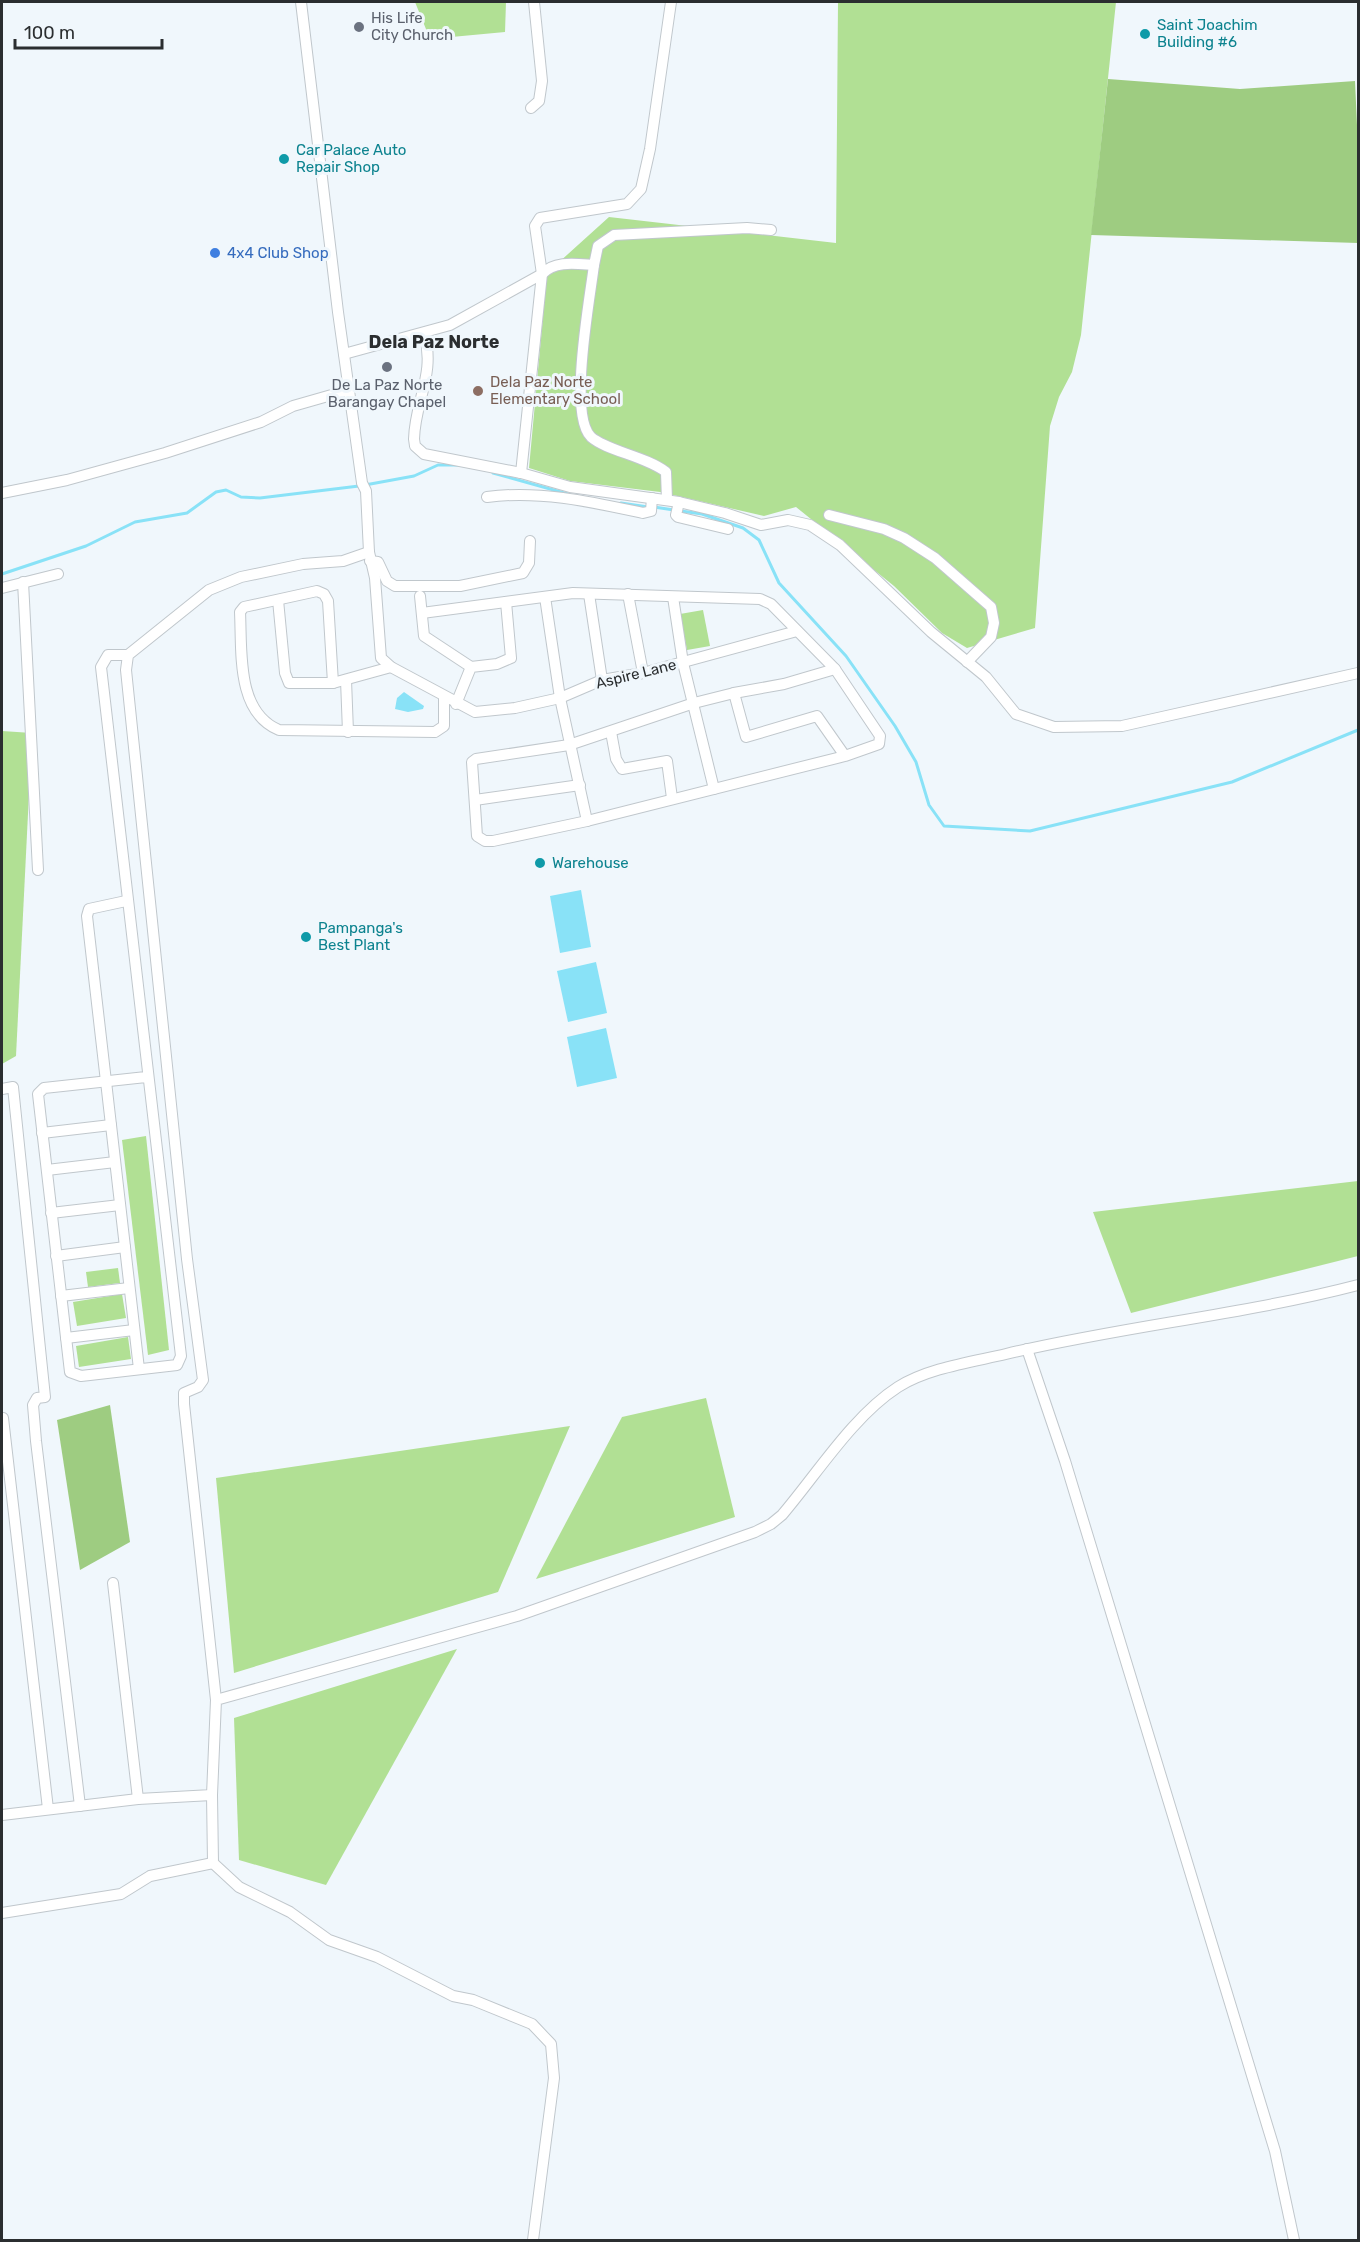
<svg xmlns="http://www.w3.org/2000/svg" width="1360" height="2242" font-family="Rubik,sans-serif">
<rect width="100%" height="100%" fill="#f0f7fc"/>
<g fill="#b1e094">
<polygon points="415,2 506,2 505,32 430,39"/>
<polygon points="838,2 1116,2 1081,335 1072,372 1059,397 1050,426 1035,628 967,648 942,633 894,586 796,507 764,516 660,492 570,481 529,468 547,273 609,217 836,243"/>
<polygon points="703,610 710,646 687,650 680,614"/>
<polygon points="2,731 32,733 16,1056 2,1064"/>
<polygon points="146,1136 169,1350 148,1355 122,1140"/>
<polygon points="1358,1181 1358,1256 1131,1313 1093,1212"/>
<polygon points="118,1268 120,1283 88,1287 86,1272"/>
<polygon points="122,1294 126,1318 77,1326 73,1302"/>
<polygon points="128,1337 131,1359 79,1367 76,1346"/>
<polygon points="706,1398 735,1517 536,1579 622,1417"/>
<polygon points="570,1426 498,1592 234,1673 216,1478"/>
<polygon points="457,1649 326,1885 239,1860 234,1718"/>
</g>
<g fill="#9ecc81">
<polygon points="1108,79 1240,89 1355,81 1358,147 1358,243 1091,235"/>
<polygon points="110,1405 130,1542 80,1570 57,1420"/>
</g>
<g fill="#89e2f7">
<polygon points="404,692 424,706 423,709 408,712 395,709 397,698"/>
<polygon points="581,890 591,947 560,953 550,896"/>
<polygon points="596,962 607,1013 568,1022 557,971"/>
<polygon points="606,1028 617,1078 577,1087 567,1037"/>
</g>
<g fill="none" stroke-linecap="round" stroke-linejoin="round">
<g stroke="#89e2f7" stroke-width="3">
<polyline points="493,473 568,494"/>
<polyline points="365,485 414,476 438,465 458,465"/>
<polyline points="621,503 648,507"/>
<polyline points="654,507 674,510"/>
<polyline points="681,511 702,514 743,528 759,540 779,583 846,656 895,726 916,762 929,805 944,826 1030,831 1232,782 1358,730"/>
<polyline points="2,574 86,546 135,522 187,513 216,492 226,490 241,497 260,498 359,486"/>
</g>
<g stroke="#c0c7cc" stroke-width="12">
<g id="minor">
<polyline points="531,108 539,101 542,81 534,2"/>
<path d="M594,265C590,298 568,415 591,437C607,451 645,456 666,472L667,500"/>
<path d="M424,333C436,374 415,400 414,439L415,446L424,454L521,473L570,487L679,502L725,513L761,525L788,520L810,525L840,545L931,632L986,677L1016,714L1054,727L1122,726L1358,673"/>
<path d="M344,354L450,325L542,274C555,260 577,264 594,265L598,246L614,235L747,228L771,230"/>
<polyline points="521,473 542,274 535,226 540,218 627,204 641,189 650,149 671,2"/>
<polyline points="2,493 67,480 165,453 261,422 293,406 349,390"/>
<path d="M487,497C540,490 592,502 643,513L651,511L652,498"/>
<polyline points="679,502 676,515 678,517 728,529"/>
<polyline points="829,515 884,529 904,538 935,558 991,607 994,623 991,637 967,662"/>
<polyline points="369,552 375,578 381,658 391,667 475,712 515,708 560,698 602,680 643,673 797,631"/>
<polyline points="370,561 378,562 387,581 395,586 460,586 523,573 529,563 530,541"/>
<polyline points="23,582 38,870"/>
<polyline points="2,588 58,574"/>
<polyline points="589,594 602,680"/>
<polyline points="628,594 643,673"/>
<polyline points="420,596 424,636 471,667"/>
<polyline points="545,597 560,698 587,821"/>
<polyline points="673,597 683,663 714,789"/>
<polyline points="278,600 285,673 289,683 333,683 391,667"/>
<polyline points="422,613 573,593 760,599 771,604 835,669 784,684 734,693"/>
<polyline points="128,655 108,655 101,667 181,1356 177,1365 81,1376 70,1372 38,1094 44,1088 146,1077"/>
<polyline points="835,669 880,736 879,744 845,756 587,821 493,841 485,841 477,836 472,762 476,759 569,745 694,703 734,693 746,737 817,716 845,756"/>
<polyline points="346,680 348,732"/>
<path d="M333,683L328,601L324,594L317,591L244,607L240,612C242,652 236,712 279,730L435,732L444,726V697"/>
<polyline points="456,704 471,667 497,664 511,658 506,602"/>
<polyline points="611,732 616,759 622,769 667,761 672,798"/>
<polyline points="475,800 580,785"/>
<polyline points="126,901 89,909 87,916 139,1369"/>
<polyline points="2,1089 13,1087 45,1397 37,1398 33,1405 36,1441 80,1806"/>
<polyline points="42,1133 111,1125"/>
<polyline points="47,1170 115,1162"/>
<polyline points="51,1213 120,1205"/>
<polyline points="56,1256 125,1247"/>
<polyline points="61,1296 129,1288"/>
<polyline points="66,1338 134,1330"/>
<polyline points="1027,1349 1065,1461 1275,2151 1294,2240"/>
<polyline points="3,1418 48,1809"/>
<polyline points="113,1583 138,1799"/>
<polyline points="216,1700 184,1404 184,1393 198,1387 203,1380 187,1259 126,670 128,655 133,651 209,590 241,577 303,564 343,561 369,552 366,491 362,483 338,312 301,2"/>
<polyline points="212,1795 213,1863 239,1887 290,1912 329,1940 377,1957 453,1996 473,2000 532,2024 551,2044 554,2078 533,2240"/>
<path d="M2,1815L138,1799L212,1795L216,1700L517,1616L755,1532L771,1524L782,1515C817,1474 853,1416 898,1387C928,1368 972,1362 1006,1354C1123,1326 1243,1315 1358,1285"/>
<polyline points="2,1913 121,1894 150,1876 213,1863"/>
</g>
</g>
<use href="#minor" stroke="#fff" stroke-width="10"/>
</g>
<g fill="#6b7280" stroke="#f0f7fc" stroke-width="2">
<circle cx="359" cy="27" r="6"/>
<circle cx="387" cy="367" r="6"/>
</g>
<g fill="#0f9aa8" stroke="#f0f7fc" stroke-width="2">
<circle cx="1145" cy="34" r="6"/>
<circle cx="284" cy="159" r="6"/>
<circle cx="540" cy="863" r="6"/>
<circle cx="306" cy="937" r="6"/>
</g>
<circle fill="#3f7fe0" stroke="#f0f7fc" stroke-width="2" cx="215" cy="253" r="6"/>
<circle fill="#8d6e63" stroke="#f0f7fc" stroke-width="2" cx="478" cy="391" r="6"/>
<g text-anchor="middle" dominant-baseline="central" stroke-width="6" stroke-linejoin="round" paint-order="stroke">
<g font-size="15" fill="#5b616d" stroke="#f0f7fc" text-anchor="start">
<text x="371" y="18">His Life<tspan x="371" dy="17">City Church</tspan></text>
<text x="387" y="385" text-anchor="middle">De La Paz Norte<tspan x="387" dy="17">Barangay Chapel</tspan></text>
</g>
<g font-size="15" fill="#0d838f" stroke="#f0f7fc" text-anchor="start">
<text x="1157" y="25">Saint Joachim<tspan x="1157" dy="17">Building #6</tspan></text>
<text x="296" y="150">Car Palace Auto<tspan x="296" dy="17">Repair Shop</tspan></text>
<text x="552" y="863">Warehouse</text>
<text x="318" y="928">Pampanga's<tspan x="318" dy="17">Best Plant</tspan></text>
</g>
<g font-size="15" fill="#366cbe" stroke="#f0f7fc" text-anchor="start">
<text x="227" y="253">4x4 Club Shop</text>
</g>
<g font-size="15" fill="#785e54" stroke="#f0f7fc" text-anchor="start">
<text x="490" y="382">Dela Paz Norte<tspan x="490" dy="17">Elementary School</tspan></text>
</g>
<g font-size="15" fill="#2b2e30" stroke="#f0f7fc">
<text transform="translate(636 674) rotate(-14)">Aspire Lane</text>
</g>
<g font-size="18" font-weight="bold" fill="#2b2e30" stroke="#f0f7fc">
<text x="434" y="342">Dela Paz Norte</text>
</g>
</g>
<rect width="1360" height="2242" fill="none" stroke="#2b2e30" stroke-width="6"/>
<path d="M15 39v9h147v-9" fill="none" stroke="#2b2e30" stroke-width="3"/>
<text x="24" y="39" font-size="18" fill="#2b2e30" stroke="#f0f7fc" stroke-width="4.5" paint-order="stroke">100 m</text>
</svg>
